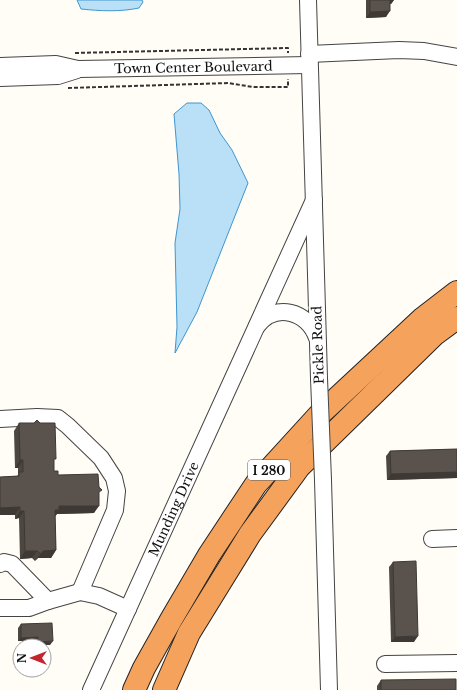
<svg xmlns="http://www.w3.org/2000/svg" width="457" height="690" font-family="'Libre Baskerville',serif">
<rect width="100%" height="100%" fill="#fffdf5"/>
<g fill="#b9e0f7" stroke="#3f96cf">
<path d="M77,0H142L143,2L139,8C120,12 100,11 81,9Z"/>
<polygon points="187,103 201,103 209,110 220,133 232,150 248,183 197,312 175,353 177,327 175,243 180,209 179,174 174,114"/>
</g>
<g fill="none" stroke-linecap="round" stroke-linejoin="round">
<g stroke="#444" stroke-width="18">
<g id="minor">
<polyline points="308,0 319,378"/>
<polyline points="309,54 399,50 424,51 457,57"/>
<path id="s1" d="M0,66L56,64L78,69L309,65"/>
<polyline points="0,78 58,76 77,70"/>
<path d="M257,326C275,302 308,311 317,338"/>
<polyline points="0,419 37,417 58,418 68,426 101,458 114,478 117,491 115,510 80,592"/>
<polyline points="323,480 329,690"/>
<polyline points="432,539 457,538"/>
<polyline points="0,564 4,562 12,564 48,601"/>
<polyline points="0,608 29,608 48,601 80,592 99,596 128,609"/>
<polyline points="385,664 457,663"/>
<path id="s2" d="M91,690L314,200"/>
</g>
</g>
<g stroke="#222" stroke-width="24">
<g id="highway">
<polyline points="134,690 144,668 172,618 209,555 256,484 320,414 422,319 457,292"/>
<polyline points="164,690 189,633 250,534 299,467 435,334 457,318"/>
</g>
</g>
<g stroke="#333" stroke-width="2" stroke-dasharray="4 2" stroke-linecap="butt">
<polyline points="75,53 288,48 288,53"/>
<polyline points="68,88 228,83 253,87 288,87 288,79"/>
</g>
<use href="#minor" stroke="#fff" stroke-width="16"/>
<use href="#highway" stroke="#f5a25d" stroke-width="22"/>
<g stroke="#444" stroke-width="18" stroke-linecap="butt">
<polyline id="minor-bridge" points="319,378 323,480"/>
</g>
<use href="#minor-bridge" stroke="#fff" stroke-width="16"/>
</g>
<g fill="#4d4742">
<polygon points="366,0 394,0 391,4 390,4 386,17 366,18"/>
<polygon points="19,423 54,462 54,471 58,475 99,493 94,513 57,514 55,516 56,550 51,558 38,558 35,561 32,558 20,559 19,518 15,519 15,515 0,515 0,477 17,476 18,475 18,468 15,468 14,431"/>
<polygon points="457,449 457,478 387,480 386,456 390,451"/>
<polygon points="393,562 414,642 391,642 389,567"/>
<polygon points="21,624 50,645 35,645 35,641 18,641 18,628"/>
<polygon points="381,680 456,690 377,690 377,686"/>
</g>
<g fill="#3f3936">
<polygon points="388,0 394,0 391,4 386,4"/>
<polygon points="390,11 386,17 366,18 370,12"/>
<polygon points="20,460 23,460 18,468 15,468"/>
<polygon points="457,472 457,478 387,480 391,474"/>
<polygon points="59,506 99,506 94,513 57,514 54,518 55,510"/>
<polygon points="20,507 15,515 0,515 0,508"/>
<polygon points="20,511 24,511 19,518 15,519"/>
<polygon points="56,550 51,558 38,558 35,561 43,551"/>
<polygon points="25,551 37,551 32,558 20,559"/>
<polygon points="418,636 414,642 391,642 395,637"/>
<polygon points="38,637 35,641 18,641 21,638"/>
<polygon points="53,641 50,645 35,645 38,642"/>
</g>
<g fill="#5a524d" stroke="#3f3936">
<polygon points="370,0 390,0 390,11 370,12"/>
<polygon points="37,420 40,423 55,423 56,459 54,459 54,471 58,471 58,475 98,474 99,487 102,490 99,492 99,506 59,506 59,510 55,510 56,550 43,551 41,554 37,551 25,551 24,511 20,511 20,507 0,508 0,477 19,476 19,472 23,472 23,460 20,460 19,423 34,423"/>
<polygon points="457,449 457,472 391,474 390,451"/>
<polygon points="416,561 418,636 395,637 393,562"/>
<polygon points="52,623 53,641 38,642 38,637 21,638 21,624"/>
<polygon points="456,679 456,690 381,690 381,680"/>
</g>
<g text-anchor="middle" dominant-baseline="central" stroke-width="4" stroke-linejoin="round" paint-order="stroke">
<rect fill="#fff" stroke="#585858" stroke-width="1" x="248" y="460" width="42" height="20" rx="3"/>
<g font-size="12" font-weight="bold" fill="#111">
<text x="269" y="470">I 280</text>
</g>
<g font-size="13" fill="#111" stroke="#fff">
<text stroke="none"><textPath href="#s1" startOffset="194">Town Center Boulevard</textPath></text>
<text transform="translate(318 345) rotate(-92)">Pickle Road</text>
<text stroke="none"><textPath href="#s2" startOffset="199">Munding Drive</textPath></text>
</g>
</g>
<g transform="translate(32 658) rotate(270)"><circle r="19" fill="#ffffff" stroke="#a0a0a0"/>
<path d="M0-3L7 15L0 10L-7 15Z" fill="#c4262e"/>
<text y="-6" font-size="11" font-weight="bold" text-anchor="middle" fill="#111111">N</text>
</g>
</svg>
